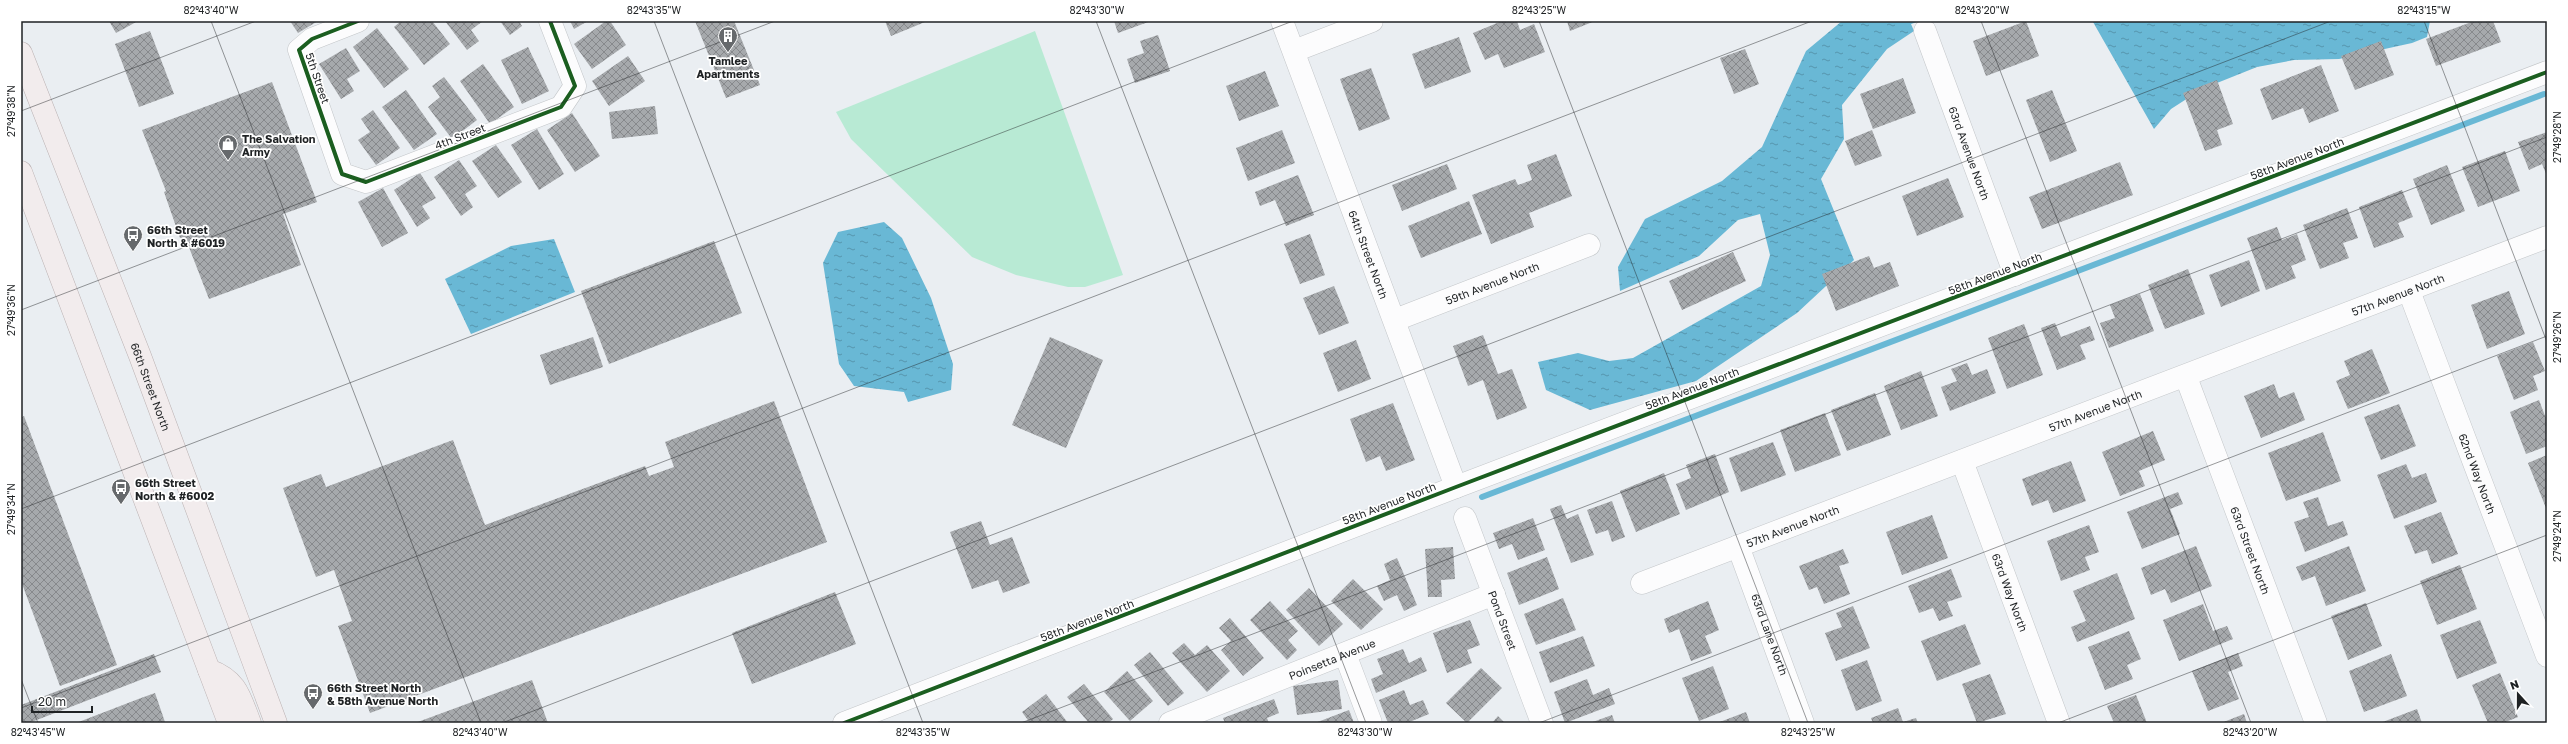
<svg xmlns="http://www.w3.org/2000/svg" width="2568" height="744" font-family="'Golos Text',sans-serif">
<defs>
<pattern id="water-ripples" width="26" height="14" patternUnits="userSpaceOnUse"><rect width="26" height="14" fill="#69b8d5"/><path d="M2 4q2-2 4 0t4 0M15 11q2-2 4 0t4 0" fill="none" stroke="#5695ad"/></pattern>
<pattern id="building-cross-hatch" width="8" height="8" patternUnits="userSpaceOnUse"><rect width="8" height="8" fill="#a6a9ac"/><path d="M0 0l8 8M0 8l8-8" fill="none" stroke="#87898c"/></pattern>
</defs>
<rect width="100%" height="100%" fill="#eaeef2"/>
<polygon fill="#b8ead4" points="1035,31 1123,275 1085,287 1068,287 1016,275 972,257 851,139 836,112"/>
<g fill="url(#water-ripples)">
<polygon points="1842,21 1920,21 1911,24 1914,31 1887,49 1842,105 1844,139 1821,179 1854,260 1797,313 1696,381 1590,410 1546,390 1538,362 1578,353 1609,361 1633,358 1761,286 1770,255 1760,214 1738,220 1699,256 1620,291 1618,267 1645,219 1722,181 1762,147 1806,51"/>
<polygon points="2090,21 2430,21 2427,37 2412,43 2339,59 2294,60 2257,67 2202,89 2171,109 2154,129 2093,22"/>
<polygon points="884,222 902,238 931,298 953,364 951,390 908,402 904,392 854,386 839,364 823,263 838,232"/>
<polygon points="554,239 575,292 471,334 445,279 511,246"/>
</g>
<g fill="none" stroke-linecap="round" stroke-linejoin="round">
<polyline stroke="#69b8d5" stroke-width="6" points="1482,497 2544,94"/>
</g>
<g fill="url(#building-cross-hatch)">
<polygon points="109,21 138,21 116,33"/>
<polygon points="290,21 318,21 298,33"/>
<polygon points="401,21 432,21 450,44 424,65 394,27"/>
<polygon points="445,21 483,21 471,30 479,41 467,50"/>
<polygon points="500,21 519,21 522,26 510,35"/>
<polygon points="570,21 588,21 574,29"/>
<polygon points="606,21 610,21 626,45 592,69 574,44"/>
<polygon points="695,21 734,21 760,85 726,98"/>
<polygon points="885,21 925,21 925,22 891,36"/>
<polygon points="1114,21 1151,21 1118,33"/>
<polygon points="1502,21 1517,21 1520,30 1534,24 1545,52 1504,68 1498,54 1485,60 1473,33"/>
<polygon points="1567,21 1595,21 1570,31"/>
<polygon points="2026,21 2039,56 1986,76 1973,41"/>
<polygon points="2474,21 2493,21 2501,42 2436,66 2426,39"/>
<polygon points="377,28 409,69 384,88 353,47"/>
<polygon points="150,31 174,94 139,107 115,44"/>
<polygon points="1158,35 1170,71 1135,83 1127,59 1144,53 1140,41"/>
<polygon points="1459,37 1471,72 1425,89 1412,54"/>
<polygon points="2381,41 2394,75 2355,90 2341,56"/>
<polygon points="528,47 549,91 522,104 501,60"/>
<polygon points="346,48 360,71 347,79 354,91 341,99 319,64"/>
<polygon points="1745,49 1759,84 1734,94 1720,58"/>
<polygon points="628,56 645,81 609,106 592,81"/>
<polygon points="483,64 514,107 490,124 460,81"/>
<polygon points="2321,65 2339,111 2309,123 2303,108 2272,120 2260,89"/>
<polygon points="1371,68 1390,119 1359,131 1340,79"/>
<polygon points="1265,71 1279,106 1239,121 1226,86"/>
<polygon points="444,77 477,120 452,139 428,107 440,97 432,86"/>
<polygon points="1903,78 1916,113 1873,129 1860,94"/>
<polygon points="2217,80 2233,124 2217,130 2222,145 2205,151 2183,93"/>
<polygon points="272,82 317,202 283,214 301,265 209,299 185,237 180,238 164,192 166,191 142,130"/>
<polygon points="406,90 437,134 414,150 382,107"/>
<polygon points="2052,90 2077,151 2050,162 2026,100"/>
<polygon points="655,106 658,134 612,139 609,112"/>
<polygon points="373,110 400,148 376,165 358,140 370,132 361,119"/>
<polygon points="572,113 600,156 575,172 547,130"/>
<polygon points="537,129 564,174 539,190 511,145"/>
<polygon points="1282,130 1295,163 1248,181 1236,148"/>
<polygon points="1872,130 1882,156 1855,166 1845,141"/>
<polygon points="2547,132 2547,176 2542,164 2529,170 2518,142"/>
<polygon points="496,145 522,182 498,198 472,161"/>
<polygon points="2505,151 2520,191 2478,207 2462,167"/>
<polygon points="1556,154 1572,196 1529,213 1534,227 1491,244 1472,195 1515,179 1518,185 1532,180 1527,165"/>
<polygon points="459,160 477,186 465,194 473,207 461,216 434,177"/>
<polygon points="2120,162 2133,195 2042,229 2029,197"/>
<polygon points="1447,164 1457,189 1402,211 1392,185"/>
<polygon points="2447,165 2465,211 2431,225 2413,179"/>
<polygon points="420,173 436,198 422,206 430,218 417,227 394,190"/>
<polygon points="1298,175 1314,215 1286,226 1275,200 1260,206 1255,192"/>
<polygon points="1948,178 1964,217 1917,236 1902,196"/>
<polygon points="383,188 408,233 382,247 358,202"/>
<polygon points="2402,190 2413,217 2398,223 2404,237 2374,248 2359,207"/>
<polygon points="1469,201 1482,234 1421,258 1408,226"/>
<polygon points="2347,208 2358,238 2343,243 2349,258 2320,269 2303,225"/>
<polygon points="2277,227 2282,240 2297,234 2306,260 2291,266 2296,278 2266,290 2247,238"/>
<polygon points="1310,234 1325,275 1300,284 1284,244"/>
<polygon points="714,241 742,313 609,364 581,291"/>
<polygon points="1733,252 1746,281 1682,310 1669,281"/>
<polygon points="1869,256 1874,268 1890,262 1899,286 1836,311 1822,274"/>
<polygon points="2249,260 2260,291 2221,307 2209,275"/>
<polygon points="2188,269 2205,314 2165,329 2148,285"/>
<polygon points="1334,286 1349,323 1319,335 1303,298"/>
<polygon points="2509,291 2525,334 2487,349 2471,305"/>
<polygon points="2140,294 2154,331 2109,348 2100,323 2115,318 2110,305"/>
<polygon points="2055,323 2061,337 2090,326 2095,340 2080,345 2086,359 2057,370 2041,328"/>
<polygon points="2024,324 2043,375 2007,389 1988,338"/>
<polygon points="1483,335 1498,374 1512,369 1527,408 1497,420 1483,380 1468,386 1453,346"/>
<polygon points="593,337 603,367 550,385 540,355"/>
<polygon points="1050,337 1103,360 1066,448 1012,425"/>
<polygon points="1356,340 1371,379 1338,392 1323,353"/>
<polygon points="2533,342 2545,371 2533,376 2538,390 2514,400 2497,356"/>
<polygon points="2372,349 2390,393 2348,409 2336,381 2350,375 2344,361"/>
<polygon points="1967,363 1972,375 1987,369 1996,393 1950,411 1941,387 1957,381 1951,369"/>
<polygon points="1921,371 1938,416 1901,430 1884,386"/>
<polygon points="2274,384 2279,398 2294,392 2305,420 2261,438 2244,396"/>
<polygon points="1875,393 1891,435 1847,451 1831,410"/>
<polygon points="2539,400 2547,421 2547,446 2526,454 2510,412"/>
<polygon points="774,401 827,542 370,713 338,626 352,621 334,570 316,577 283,488 321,474 326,487 453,440 485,525 645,466 649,476 674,467 665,442"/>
<polygon points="1393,403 1415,460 1386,471 1380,456 1366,462 1350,419"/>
<polygon points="2399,404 2416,446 2381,460 2364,417"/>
<polygon points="1825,413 1841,455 1795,472 1780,430"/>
<polygon points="24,416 117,665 60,686 21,581 21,418"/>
<polygon points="2153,431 2165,460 2139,471 2145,486 2120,496 2102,452"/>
<polygon points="2323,432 2341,481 2286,501 2268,453"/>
<polygon points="1773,442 1786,475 1741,492 1729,458"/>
<polygon points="1715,454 1729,492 1686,510 1676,484 1691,478 1686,465"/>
<polygon points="2547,455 2547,507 2546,508 2528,463"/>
<polygon points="2071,461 2086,501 2053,513 2048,500 2032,506 2022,479"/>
<polygon points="2406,464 2412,478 2426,473 2437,502 2394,519 2377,475"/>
<polygon points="1664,473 1680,514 1636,532 1620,491"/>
<polygon points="2178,492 2183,504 2170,509 2180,534 2142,549 2127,512"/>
<polygon points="2318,497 2328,526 2343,521 2348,535 2305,552 2294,522 2309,517 2303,502"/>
<polygon points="1612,501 1625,537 1612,542 1608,530 1596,534 1587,510"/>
<polygon points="1561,505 1567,519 1578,514 1594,555 1571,563 1550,509"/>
<polygon points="2441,512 2458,554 2432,564 2427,550 2415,554 2404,526"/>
<polygon points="1932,515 1948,558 1902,575 1886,532"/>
<polygon points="1533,518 1545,550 1518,560 1512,544 1499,549 1493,533"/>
<polygon points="981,521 990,545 1012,537 1030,583 1003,593 998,580 972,589 950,532"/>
<polygon points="2089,525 2099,552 2085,557 2090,570 2061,581 2047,541"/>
<polygon points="2196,546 2212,586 2171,603 2165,589 2151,595 2141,568"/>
<polygon points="2349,546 2366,591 2326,606 2315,576 2302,581 2296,567"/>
<polygon points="1453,547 1455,579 1441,580 1442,597 1428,597 1425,549"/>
<polygon points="1843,549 1849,563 1839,566 1850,594 1824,604 1817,587 1809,590 1799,566"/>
<polygon points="1547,557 1559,589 1519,605 1507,573"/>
<polygon points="1397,558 1417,605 1404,611 1397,595 1384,601 1377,586 1390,580 1384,564"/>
<polygon points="2460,565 2477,609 2437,625 2420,581"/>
<polygon points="1951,569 1962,597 1947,602 1953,616 1939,621 1933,608 1919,613 1908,586"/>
<polygon points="2117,573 2135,619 2077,642 2071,627 2086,621 2073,591"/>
<polygon points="1353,579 1383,609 1361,630 1331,601"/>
<polygon points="1309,588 1343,624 1319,646 1286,610"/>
<polygon points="835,592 856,644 752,684 732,633"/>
<polygon points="1563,598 1576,630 1536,645 1524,614"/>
<polygon points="1270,601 1298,631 1288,640 1297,650 1287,660 1250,620"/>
<polygon points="1708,601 1719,630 1705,636 1712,653 1691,661 1679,629 1669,633 1664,619"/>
<polygon points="2366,603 2382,646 2348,660 2331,616"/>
<polygon points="2203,604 2213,631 2227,626 2233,639 2179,661 2163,620"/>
<polygon points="1853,606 1870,648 1836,661 1825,633 1842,627 1836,613"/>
<polygon points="1230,618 1264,658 1243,676 1221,650 1231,641 1219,628"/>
<polygon points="1470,620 1480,645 1467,650 1472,663 1447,673 1433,633"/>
<polygon points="2480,620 2497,663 2457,679 2440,635"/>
<polygon points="1965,624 1981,664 1937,681 1921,641"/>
<polygon points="2129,631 2141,659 2127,665 2133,679 2105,690 2088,647"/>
<polygon points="1583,636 1595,666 1550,683 1539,652"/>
<polygon points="1184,643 1195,655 1207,645 1230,671 1207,692 1172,653"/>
<polygon points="1403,649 1409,663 1421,657 1427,671 1376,693 1371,679 1383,674 1377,659"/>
<polygon points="1150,652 1184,693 1168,706 1134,665"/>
<polygon points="2238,653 2243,666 2228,672 2239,699 2208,711 2192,671"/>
<polygon points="154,654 161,672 29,723 21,723 21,705"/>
<polygon points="2391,654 2407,696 2364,712 2349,671"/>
<polygon points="1867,660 1882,701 1856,711 1841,670"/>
<polygon points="1713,666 1729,709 1699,721 1682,678"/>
<polygon points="1481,668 1502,688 1467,723 1446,703"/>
<polygon points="1127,671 1153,701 1130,721 1104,692"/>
<polygon points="2500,673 2518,717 2503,723 2488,723 2472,685"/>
<polygon points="1990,674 2006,714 1977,723 1962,684"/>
<polygon points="1587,679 1593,695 1609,688 1615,704 1565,723 1554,692"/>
<polygon points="532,680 548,723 415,723"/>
<polygon points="1338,680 1342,709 1297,715 1293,686"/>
<polygon points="1084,684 1113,719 1108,723 1089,723 1067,697"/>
<polygon points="1404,690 1410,705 1423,700 1429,714 1407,723 1388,723 1379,700"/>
<polygon points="155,693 165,722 76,723 141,698"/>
<polygon points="1046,694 1068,723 1030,723 1022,712"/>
<polygon points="2136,695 2147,723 2114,723 2107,706"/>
<polygon points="1274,699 1279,713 1267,718 1269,723 1225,723 1223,718"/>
<polygon points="1898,708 1903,722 1916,718 1918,723 1873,723 1871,718"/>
<polygon points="2417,709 2422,723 2380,723"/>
<polygon points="1349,710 1354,723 1315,723"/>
<polygon points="1746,712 1750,723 1717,723"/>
<polygon points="2244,714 2247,723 2221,723"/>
<polygon points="1612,715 1615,723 1590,723"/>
<polygon points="1498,716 1505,723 1492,723"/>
</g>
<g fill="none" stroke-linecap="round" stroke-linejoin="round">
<g stroke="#c3c6c9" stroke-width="23">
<g id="minor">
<polyline points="358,21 312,39 299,50 342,174 366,182 561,107 575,86 550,21"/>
<path id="s1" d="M1282,21L1456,487"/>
<path id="s2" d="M1925,31L2015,275"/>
<polyline points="1294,51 1372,21"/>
<path id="s3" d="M2409,291L2547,656"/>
<path id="s4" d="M1395,320L1589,245"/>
<path id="s5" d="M2186,377L2316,723"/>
<path id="s6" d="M1962,461L2059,723"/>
<path id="s7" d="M1465,518L1542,723"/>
<path id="s8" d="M1738,546L1803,723"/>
<path id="s9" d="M1642,583L2547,237"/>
<polyline points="1345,654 1371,723"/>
<polyline points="844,723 1456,487 2547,72"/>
<path id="s10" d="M1170,723L1494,594"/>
</g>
</g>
<g stroke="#bbb2b3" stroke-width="23">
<g id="major">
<path id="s11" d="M21,53L140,356L276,723"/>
<polyline points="21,172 229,723"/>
<path d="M209,670C237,680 240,697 250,723"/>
</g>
</g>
<use href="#minor" stroke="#fcfcfd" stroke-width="22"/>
<use href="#major" stroke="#f2eced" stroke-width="22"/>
<g stroke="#fff" stroke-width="6">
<g id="cycleway">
<polyline points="358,21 312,39 299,50 342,174 366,182 561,107 575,86 550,21"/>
<polyline points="844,723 1456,487 2547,72"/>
</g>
</g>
<use href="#cycleway" stroke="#1b5e20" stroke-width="4"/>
</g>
<path fill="none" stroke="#1f2224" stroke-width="1" stroke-opacity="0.45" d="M211,21L481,723M654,21L923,723M1096,21L1366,723M1539,21L1808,723M1981,21L2251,723M2424,21L2547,342M21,111L256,21M21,310L775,21M21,509L1293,21M21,679L38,723M21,708L1812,21M502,723L2331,21M1021,723L2547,137M1539,723L2547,336M2058,723L2547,535"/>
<defs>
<g id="building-pin" transform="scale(1)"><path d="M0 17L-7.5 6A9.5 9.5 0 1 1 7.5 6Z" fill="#66696c" stroke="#fff"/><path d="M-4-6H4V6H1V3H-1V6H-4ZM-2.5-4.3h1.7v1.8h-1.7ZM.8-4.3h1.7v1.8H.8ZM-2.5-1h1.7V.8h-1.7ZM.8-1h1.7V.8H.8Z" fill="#fff"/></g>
<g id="shop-pin" transform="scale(1)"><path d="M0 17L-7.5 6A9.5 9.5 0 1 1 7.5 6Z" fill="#66696c" stroke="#fff"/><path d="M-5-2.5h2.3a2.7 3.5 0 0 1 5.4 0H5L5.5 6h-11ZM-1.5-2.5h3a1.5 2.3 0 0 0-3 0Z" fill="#fff"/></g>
<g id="bus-pin" transform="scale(1)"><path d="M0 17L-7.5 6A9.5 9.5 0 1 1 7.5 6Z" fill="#66696c" stroke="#fff"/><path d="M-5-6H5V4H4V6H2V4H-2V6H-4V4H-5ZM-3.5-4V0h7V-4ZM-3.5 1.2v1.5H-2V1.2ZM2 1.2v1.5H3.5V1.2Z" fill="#fff"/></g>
</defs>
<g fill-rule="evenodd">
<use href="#building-pin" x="728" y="36"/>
<use href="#shop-pin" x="228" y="144"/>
<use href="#bus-pin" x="133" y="235"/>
<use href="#bus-pin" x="121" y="488"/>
<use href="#bus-pin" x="313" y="693"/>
</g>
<g text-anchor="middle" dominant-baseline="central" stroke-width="3.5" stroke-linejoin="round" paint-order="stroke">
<g font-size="11" font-weight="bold" fill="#1f2224" stroke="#fff" text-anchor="start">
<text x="728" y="60" text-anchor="middle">Tamlee<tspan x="728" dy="13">Apartments</tspan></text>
<text x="242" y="138">The Salvation<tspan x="242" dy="13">Army</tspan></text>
<text x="147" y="229">66th Street<tspan x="147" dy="13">North &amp; #6019</tspan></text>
<text x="135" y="482">66th Street<tspan x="135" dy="13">North &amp; #6002</tspan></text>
<text x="327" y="687">66th Street North<tspan x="327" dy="13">&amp; 58th Avenue North</tspan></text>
</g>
<g font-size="11" fill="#1f2224" stroke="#fff">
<text transform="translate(318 78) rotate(71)">5th Street</text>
<text transform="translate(460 136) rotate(-21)">4th Street</text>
<text stroke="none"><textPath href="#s2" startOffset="130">63rd Avenue North</textPath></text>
<text transform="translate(2297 158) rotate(-21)">58th Avenue North</text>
<text stroke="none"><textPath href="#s1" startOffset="249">64th Street North</textPath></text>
<text transform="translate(1995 273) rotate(-21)">58th Avenue North</text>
<text stroke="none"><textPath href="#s4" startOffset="104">59th Avenue North</textPath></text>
<text stroke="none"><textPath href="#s9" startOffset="809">57th Avenue North</textPath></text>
<text stroke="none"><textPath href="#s11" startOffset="358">66th Street North</textPath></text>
<text transform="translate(1692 388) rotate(-21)">58th Avenue North</text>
<text stroke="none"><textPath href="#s9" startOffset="485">57th Avenue North</textPath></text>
<text stroke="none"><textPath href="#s3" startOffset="195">62nd Way North</textPath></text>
<text transform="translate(1389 503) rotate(-21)">58th Avenue North</text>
<text stroke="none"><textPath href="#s9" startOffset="161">57th Avenue North</textPath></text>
<text stroke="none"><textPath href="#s5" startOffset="185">63rd Street North</textPath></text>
<text stroke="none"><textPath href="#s6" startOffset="140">63rd Way North</textPath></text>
<text transform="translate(1087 620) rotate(-21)">58th Avenue North</text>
<text stroke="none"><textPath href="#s7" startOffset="109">Pond Street</textPath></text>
<text stroke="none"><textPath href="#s8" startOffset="94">63rd Lane North</textPath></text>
<text stroke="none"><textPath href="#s10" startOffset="174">Poinsetta Avenue</textPath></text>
</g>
</g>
<rect width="2568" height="744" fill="none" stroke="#ffffff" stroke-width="44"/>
<g transform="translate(2518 694) rotate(339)" stroke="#ffffff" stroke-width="3" paint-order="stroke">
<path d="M0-3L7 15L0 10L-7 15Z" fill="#1f2224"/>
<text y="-6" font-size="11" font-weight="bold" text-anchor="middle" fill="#1f2224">N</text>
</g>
<path d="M32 706v6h60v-6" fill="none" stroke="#1f2224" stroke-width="2"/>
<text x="38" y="706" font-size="12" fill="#1f2224" stroke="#ffffff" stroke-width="3" paint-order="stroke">20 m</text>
<rect x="22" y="22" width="2524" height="700" fill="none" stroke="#1f2224" stroke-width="1.5"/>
<g font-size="10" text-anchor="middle" fill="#1f2224">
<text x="211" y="14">82°43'40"W</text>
<text x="654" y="14">82°43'35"W</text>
<text x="1097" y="14">82°43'30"W</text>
<text x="1539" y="14">82°43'25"W</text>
<text x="1982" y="14">82°43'20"W</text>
<text x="2424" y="14">82°43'15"W</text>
<text transform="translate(11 111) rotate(-90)" y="4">27°49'38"N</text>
<text transform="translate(2557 137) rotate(-90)" y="4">27°49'28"N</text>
<text transform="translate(11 310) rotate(-90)" y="4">27°49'36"N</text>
<text transform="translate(2557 337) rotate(-90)" y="4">27°49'26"N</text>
<text transform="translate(11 509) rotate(-90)" y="4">27°49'34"N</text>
<text transform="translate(2557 536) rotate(-90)" y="4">27°49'24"N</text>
<text x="38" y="736">82°43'45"W</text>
<text x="480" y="736">82°43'40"W</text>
<text x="923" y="736">82°43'35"W</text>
<text x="1365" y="736">82°43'30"W</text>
<text x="1808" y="736">82°43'25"W</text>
<text x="2250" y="736">82°43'20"W</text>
</g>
</svg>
